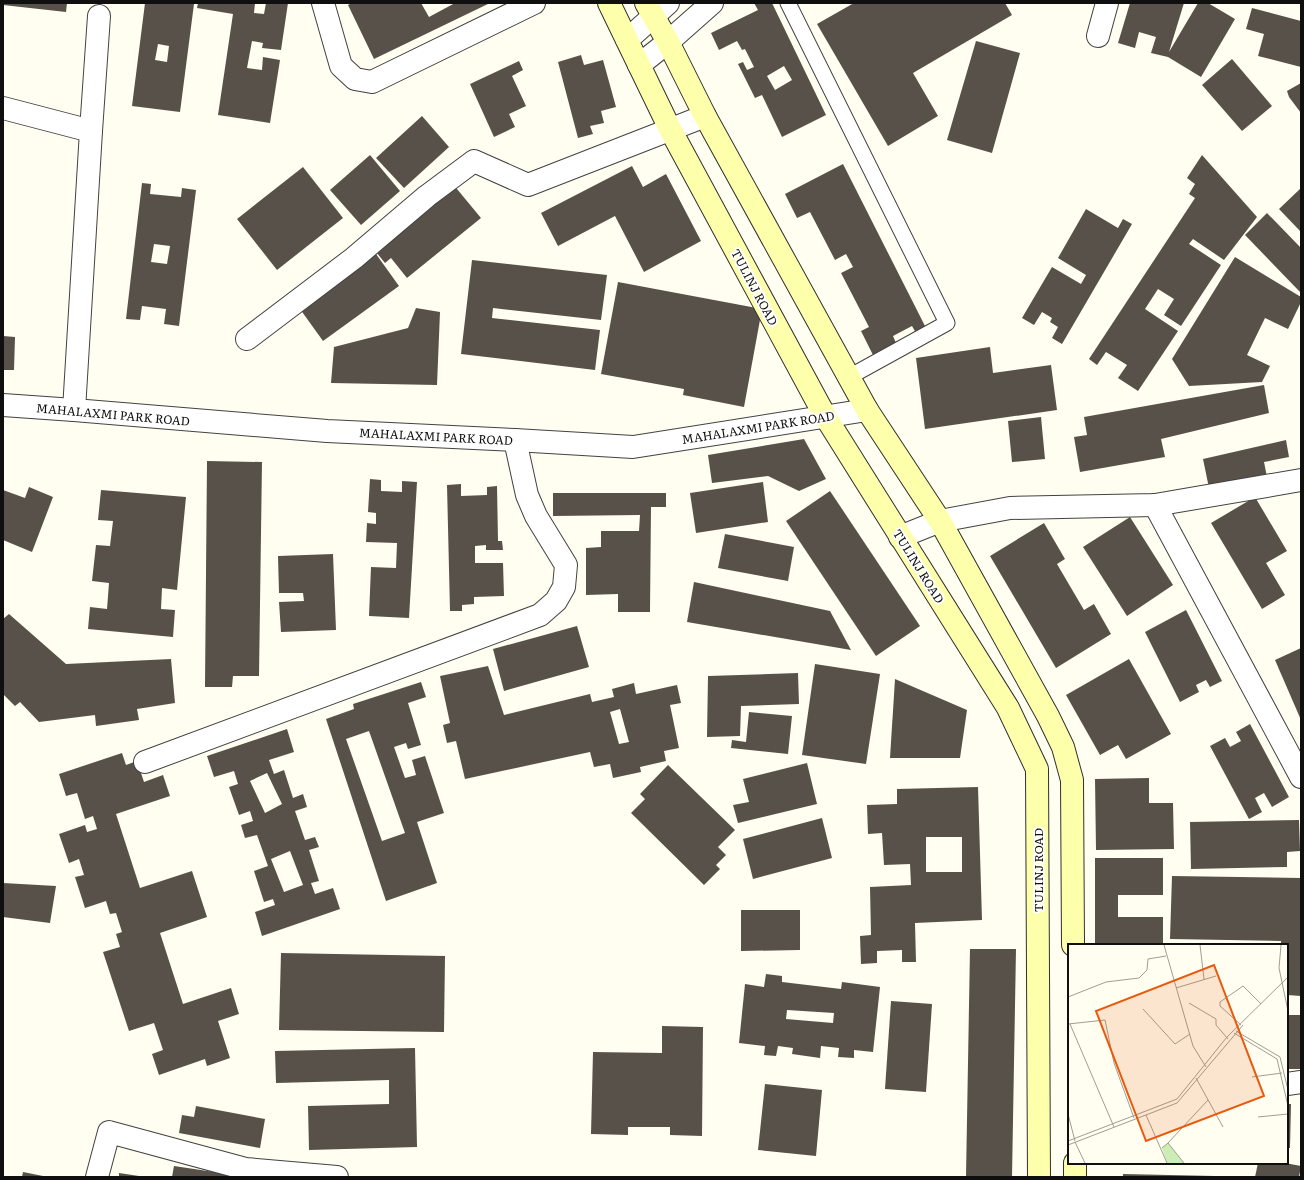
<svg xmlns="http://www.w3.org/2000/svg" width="1304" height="1180" font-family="Literata,serif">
<rect width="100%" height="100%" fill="#fffef0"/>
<g fill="#58514a" fill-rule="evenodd">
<polygon points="3,3 67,3 66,12 3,5"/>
<path d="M145,3L194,4L180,112L132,106ZM158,44L169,46L167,62L155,60Z"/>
<polygon points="198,3 255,3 254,13 264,14 266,3 288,3 281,50 262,48 263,43 252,41 247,68 262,70 263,57 280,60 270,123 218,115 233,14 197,8"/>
<polygon points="352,3 421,3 429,17 455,3 490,3 374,59 348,5"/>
<path d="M754,3H772L826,115L782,137L762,95L755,98L738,64L743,62L747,70L754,67L745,49L742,50L737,41L719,50L711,33L758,10ZM784,66L792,80L775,90L767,76Z"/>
<polygon points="854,3 1005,3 1012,15 913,73 938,116 888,146 817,24"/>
<polygon points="1130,3 1184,3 1169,52 1198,3 1208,3 1235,19 1201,77 1168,57 1151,53 1156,37 1139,32 1135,48 1118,43"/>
<polygon points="1252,8 1301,21 1301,67 1258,56 1264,34 1246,29"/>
<polygon points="976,41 1020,53 992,153 947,140"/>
<polygon points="581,55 584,65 603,60 616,107 601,111 604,123 590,126 593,134 578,138 558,62"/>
<polygon points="1232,59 1272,106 1242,131 1202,85"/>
<polygon points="519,61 523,70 512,76 526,106 509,114 515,127 494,137 470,84"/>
<polygon points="1301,83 1301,113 1289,97 1287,91"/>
<polygon points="422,116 449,147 404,188 376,158"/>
<polygon points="370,155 400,191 361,225 330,190"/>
<polygon points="1202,155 1257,217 1224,260 1193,239 1189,244 1221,265 1181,326 1164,315 1174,299 1158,289 1145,309 1178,331 1138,391 1118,378 1127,365 1106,352 1097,365 1089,359 1195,198 1189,194 1195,184 1187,178"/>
<polygon points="843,164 926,328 916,333 912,326 893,336 896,343 873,355 861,331 869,327 841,273 853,267 846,254 835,260 810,212 797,218 785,194"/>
<polygon points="632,166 643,187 666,174 701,241 644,272 615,216 558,246 541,213"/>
<polygon points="303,167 343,218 277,270 237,219"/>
<path d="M142,183L151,184L150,194L181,197L182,188L196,190L179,326L164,324L166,309L142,306L140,320L126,319ZM154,244L170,246L167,264L151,262Z"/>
<polygon points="452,183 481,218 407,278 391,258 385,263 372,247"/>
<polygon points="1301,188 1301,232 1279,209"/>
<polygon points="1086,209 1118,228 1123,219 1132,224 1062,344 1052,338 1058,327 1050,322 1052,318 1042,312 1034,325 1022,318 1052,267 1081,284 1086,275 1058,258"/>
<polygon points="1267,213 1301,248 1301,293 1245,235"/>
<polygon points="371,247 399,286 323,341 295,302"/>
<polygon points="1235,257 1301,297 1301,302 1288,329 1265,318 1247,355 1270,366 1262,382 1189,386 1172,359"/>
<polygon points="472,260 607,275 601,320 493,308 492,318 600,330 595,370 461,354"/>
<polygon points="618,282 762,309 744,407 683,395 684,389 601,374"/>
<polygon points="416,308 440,312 437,385 331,383 334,347 408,328"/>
<polygon points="3,336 15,337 14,370 3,370"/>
<polygon points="990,347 993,373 1051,365 1057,410 925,429 916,358"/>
<polygon points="1264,385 1269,413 1161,439 1165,457 1080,472 1074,437 1087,435 1084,417"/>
<polygon points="1041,417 1045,459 1012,462 1008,421"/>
<polygon points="804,439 826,479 799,491 768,476 712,483 708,455"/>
<polygon points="1286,440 1289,457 1264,462 1267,477 1209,488 1203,459"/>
<polygon points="207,461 262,462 259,676 233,676 232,687 205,687"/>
<polygon points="370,479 381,480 381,491 402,492 402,481 417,482 409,618 369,616 371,567 396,568 397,543 366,542 367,523 376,524 376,513 368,512"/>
<polygon points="763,482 768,522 696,533 690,493"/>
<polygon points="461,484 461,496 487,495 487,487 497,486 498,541 502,541 503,550 486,550 486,545 475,546 475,563 503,563 504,596 474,597 474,604 462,605 462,611 450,611 447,485"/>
<polygon points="29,487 53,497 32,552 3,540 3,490 25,498"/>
<polygon points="101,490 186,497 177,590 162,588 161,609 175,610 173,637 88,629 90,607 107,609 109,583 92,581 96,545 110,546 113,521 98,520"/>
<polygon points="830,491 920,626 876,656 786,521"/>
<polygon points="553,493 666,493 666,507 651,507 650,612 618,612 618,594 586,595 586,548 601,547 601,531 639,531 640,515 553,516"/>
<polygon points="1255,497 1287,551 1266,563 1285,595 1262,609 1211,523"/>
<polygon points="1130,517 1173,585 1127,616 1083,547"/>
<polygon points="1044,523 1065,559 1057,564 1084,610 1094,604 1111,634 1056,668 990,556"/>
<polygon points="725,534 794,547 788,581 718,568"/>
<polygon points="333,554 336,630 281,632 279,602 304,601 303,593 279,593 278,556"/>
<polygon points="694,582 830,611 851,650 687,622"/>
<polygon points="1186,610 1222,681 1210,687 1206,680 1196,685 1199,692 1180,702 1145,632"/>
<polygon points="9,614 66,664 171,659 175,703 137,709 139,720 96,726 95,715 39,722 20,702 15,706 3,694 3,619"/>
<polygon points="577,626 589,667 504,691 493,649"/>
<polygon points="1301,648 1301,720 1275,660"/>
<polygon points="1129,659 1171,734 1126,759 1118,745 1100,755 1066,695"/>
<polygon points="815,664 880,674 866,764 802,755"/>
<path d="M488,666L504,715L590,694L592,702L614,697L612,689L634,683L636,694L677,685L681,703L670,705L679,748L664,751L666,761L640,767L641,772L613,778L610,764L594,767L590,752L465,779L456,741L447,743L443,725L450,723L440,676ZM620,709L629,742L619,744L610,712Z"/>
<polygon points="798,673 799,704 741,706 740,736 707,737 708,676"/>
<polygon points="895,679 967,710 960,758 890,758"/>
<path d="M421,682L426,697L408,703L421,745L408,749L406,743L394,747L405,778L416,775L412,760L425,756L444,813L417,822L437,883L386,901L326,719L354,709L353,704ZM369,731L405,833L382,841L346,739Z"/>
<polygon points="749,712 792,716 788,754 731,748 732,740 746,742"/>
<polygon points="1250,724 1289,797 1272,807 1264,793 1255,798 1262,812 1249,819 1210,746 1225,738 1230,747 1241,741 1236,732"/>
<path d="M287,729L294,752L269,760L274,774L284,770L293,798L303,794L307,807L295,811L305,840L315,837L319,847L309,850L319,881L311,883L315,894L333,888L340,909L262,936L255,912L275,905L273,899L264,902L254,871L268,866L257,835L245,838L241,825L253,821L250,811L239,815L229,787L238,784L234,771L214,777L207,756ZM267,773L282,804L265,813L250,781ZM290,851L303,885L284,892L271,859Z"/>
<polygon points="122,753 126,765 137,761 144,782 163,775 170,796 116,814 140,888 192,871 207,917 160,933 183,1004 231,988 239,1014 218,1021 230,1058 207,1066 205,1059 159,1075 152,1054 163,1050 154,1023 129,1031 103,952 120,947 116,934 122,932 116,913 110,914 106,901 85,908 75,877 84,875 79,859 69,863 59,834 85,825 87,832 97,829 93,816 85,819 77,793 66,796 59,774"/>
<polygon points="807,763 817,804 738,823 733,805 749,802 743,779"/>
<polygon points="668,765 735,830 718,847 726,855 716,865 720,869 704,885 631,813 645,799 640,794"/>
<polygon points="1149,778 1149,803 1173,803 1174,849 1096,850 1095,779"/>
<path d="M978,787L982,920L915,923L916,962H902V950L877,951V963L861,964L860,936L871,935L870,887L911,885L910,864L884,865L882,833L868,834L867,805L897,804V789ZM926,837H962V872H926Z"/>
<polygon points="822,818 832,858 753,879 743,839"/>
<polygon points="1299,820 1300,851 1287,852 1287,867 1191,869 1190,822"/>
<polygon points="1095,858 1163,858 1163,895 1118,895 1118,917 1163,917 1163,945 1095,945"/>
<polygon points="1172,876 1301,878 1301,996 1287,995 1287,945 1281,945 1281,941 1170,939"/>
<polygon points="3,883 56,886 50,923 3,917"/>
<polygon points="741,910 800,910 800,950 741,951"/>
<polygon points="970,949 1016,949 1012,1177 966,1177"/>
<polygon points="281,953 445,956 444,1032 279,1030"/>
<path d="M766,974L782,976V982L841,989L842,982L880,987L873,1052L854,1050V1058L838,1057L839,1048L821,1046L820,1058L792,1054L793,1048L778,1046L776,1056L764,1055L765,1046L739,1043L745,984L764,987ZM787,1010L834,1013L833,1023L786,1019Z"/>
<polygon points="891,1001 932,1004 926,1092 885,1089"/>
<rect x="1287" y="1015" width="14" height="54"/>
<polygon points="662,1026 703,1027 702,1136 670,1135 670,1127 628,1127 628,1135 591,1134 593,1052 662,1053"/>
<polygon points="415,1048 417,1147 309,1150 308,1106 389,1104 389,1080 276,1083 275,1051"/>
<polygon points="765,1084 822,1090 816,1156 758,1150"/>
<polygon points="1287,1104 1291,1104 1290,1148 1287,1148"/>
<polygon points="196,1106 265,1119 260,1148 179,1133 182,1115 194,1117"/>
<polygon points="1258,1163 1285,1163 1301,1166 1299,1177 1255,1177"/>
<polygon points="174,1166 241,1176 241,1177 172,1177"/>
<polygon points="23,1172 43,1176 43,1177 22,1177"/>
<polygon points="119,1173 139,1176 139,1177 119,1177"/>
<polygon points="1123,1174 1215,1176 1215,1177 1123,1177"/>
</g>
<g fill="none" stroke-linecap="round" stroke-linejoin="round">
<g stroke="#424242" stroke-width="17">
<polyline id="service" points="788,3 947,323 849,377"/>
</g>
<g stroke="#424242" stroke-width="24">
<g id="minor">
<polyline points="323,3 341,66 355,79 372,82 534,3"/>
<polyline points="1098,36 1107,3"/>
<polyline points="3,108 91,131"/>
<polyline points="247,339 354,258 427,196 474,161 528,185 705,116"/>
<polyline points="74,410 91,131 99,16"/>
<polyline points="1155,505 1301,777"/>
<polyline points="900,537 940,521 1010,508 1155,505 1301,480"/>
<polyline points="145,762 540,615 556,601 564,587 566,565 536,516 527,495 515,440"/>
<polyline points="1287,1084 1301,1082"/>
<polyline points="97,1177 109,1132 246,1169 337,1177"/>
</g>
</g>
<g stroke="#424242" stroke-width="24">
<g id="tertiary">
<polyline points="627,40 668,3"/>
<polyline points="639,65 668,42 712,3"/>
<polyline points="3,405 74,410 327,431 515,440 633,447 867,410"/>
</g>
</g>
<g stroke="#313131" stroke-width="24">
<g id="secondary">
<polyline points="609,3 670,129 825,416 1008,708 1037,769 1039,1177"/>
<polyline points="646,3 668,42 705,116 867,410 940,521 1048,716 1063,747 1072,780 1073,945"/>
<polyline points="1075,1163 1075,1177"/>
</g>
</g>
<use href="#service" stroke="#fff" stroke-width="15"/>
<use href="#minor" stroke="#fff" stroke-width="22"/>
<use href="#tertiary" stroke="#fff" stroke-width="22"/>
<use href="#secondary" stroke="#feffab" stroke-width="22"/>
</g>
<g text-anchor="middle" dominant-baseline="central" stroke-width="4" stroke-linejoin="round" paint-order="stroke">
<g font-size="12" fill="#0f0f0f" stroke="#fff">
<text transform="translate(755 287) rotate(62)">TULINJ ROAD</text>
<text transform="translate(113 414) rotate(5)">MAHALAXMI PARK ROAD</text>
<text transform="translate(758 427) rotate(-9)">MAHALAXMI PARK ROAD</text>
<text transform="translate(436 436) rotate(3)">MAHALAXMI PARK ROAD</text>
<text transform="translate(919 566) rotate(58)">TULINJ ROAD</text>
<text transform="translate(1038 870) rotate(-90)">TULINJ ROAD</text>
</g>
</g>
<g transform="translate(1068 944)">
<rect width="220" height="220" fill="#fffef0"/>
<path d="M100,199L116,219H99L94,204Z" fill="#cceeb5"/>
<path fill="none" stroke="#9f9e96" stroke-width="1" d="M96,1L125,102L138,123M132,1L136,35M213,1L211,24L220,67M108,44L148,32M0,53L38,38L71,34L79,26L80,15L98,12M121,59L148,75V81L160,95M75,65L107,100L122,90M0,80L37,76L46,119L66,174M2,80L46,183M173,81L152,62V58L175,42L193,60M168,87L212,113L220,146M166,89L209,115L220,162M184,133L214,129M128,134L155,183M0,170L7,197M78,171L99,219M190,173L220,170M0,197L109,155L159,93L220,33M7,198L17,219M100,199L140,156M0,201L109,159L175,81M94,204L100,199L116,219"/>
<path fill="#e8590c" fill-opacity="0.15" stroke="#e8590c" stroke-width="2" d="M146,21L196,152L78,197L28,67Z"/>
<rect width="220" height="220" fill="none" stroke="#0f0f0f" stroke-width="2"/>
</g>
<rect width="1304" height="1180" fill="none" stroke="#0f0f0f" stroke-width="8"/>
</svg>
